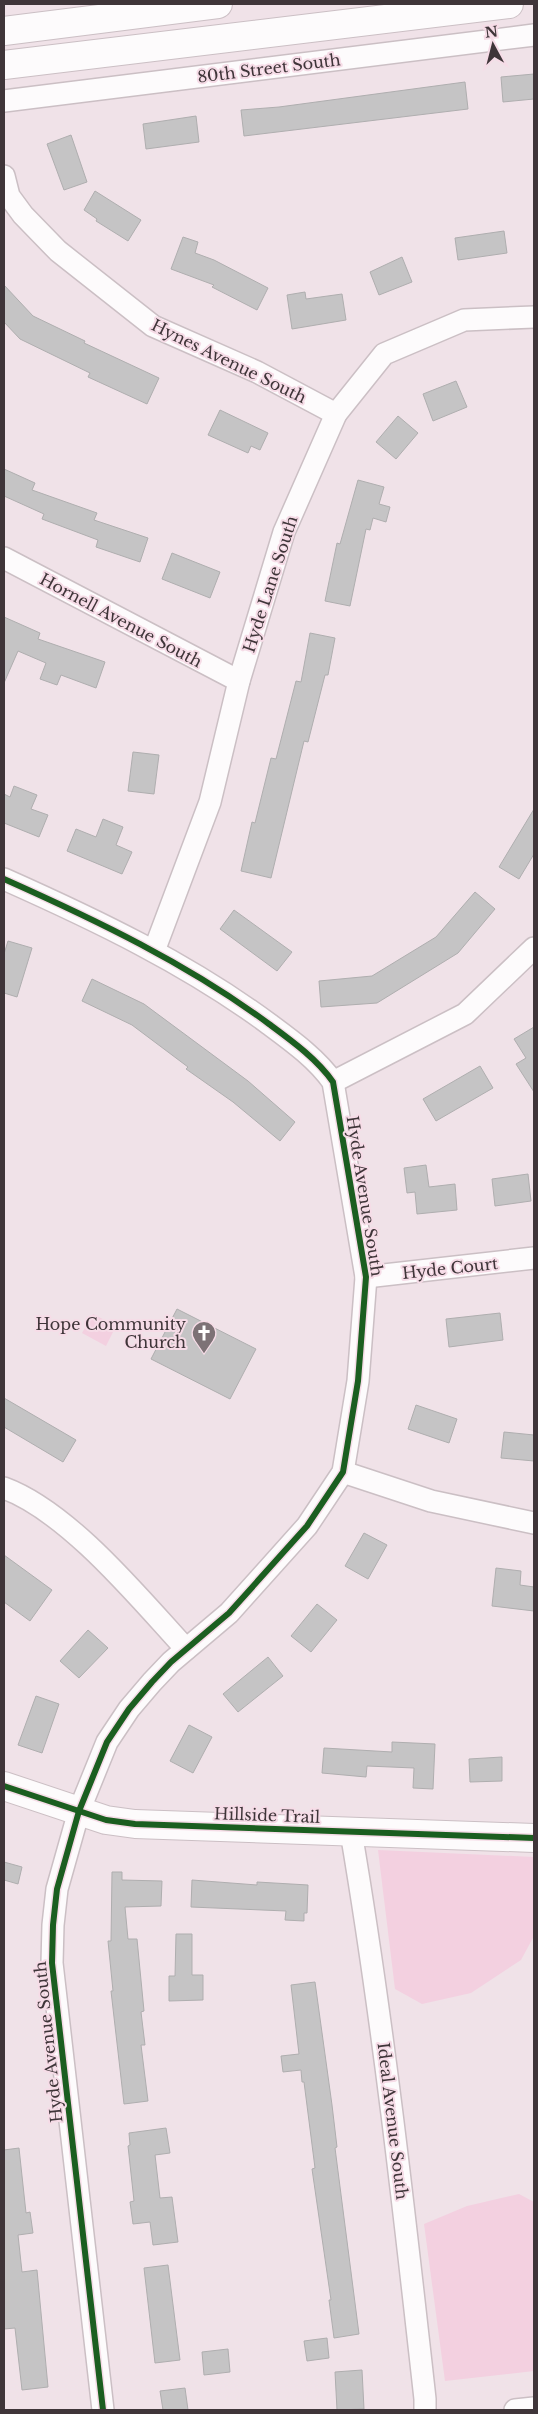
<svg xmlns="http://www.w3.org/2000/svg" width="538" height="2414" font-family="'Libre Baskerville',serif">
<rect width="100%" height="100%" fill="#f0e2e8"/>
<g fill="#f3d0e0">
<polygon points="93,1314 116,1326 106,1346 82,1333"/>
<polygon points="378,1850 534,1857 534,1936 521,1960 471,1993 422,2004 395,1989"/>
<polygon points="519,2194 534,2202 534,2371 445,2381 424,2224 467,2206"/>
</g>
<g fill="#c5c4c5" stroke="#afaeaf">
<polygon points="534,74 534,99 503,102 501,77"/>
<polygon points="465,82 468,109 244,136 241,110 279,107"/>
<polygon points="196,116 199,142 146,149 143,124"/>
<polygon points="71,135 87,182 64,190 47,144"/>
<polygon points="95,191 141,220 128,241 96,221 97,219 84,210"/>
<polygon points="504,231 507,253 458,260 455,238"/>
<polygon points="183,237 198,242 195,253 214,260 268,288 257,310 212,287 214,285 171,269"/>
<polygon points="402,257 412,282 379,295 370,272"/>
<polygon points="4,285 33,316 85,341 84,343 159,378 147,404 88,377 90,373 20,339 4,322"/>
<polygon points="305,292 306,299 342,294 346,320 292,329 287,295"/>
<polygon points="456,381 467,407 433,421 423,394"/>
<polygon points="220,410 268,433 260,450 251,446 248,453 208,435"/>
<polygon points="398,416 418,433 396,459 376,442"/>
<polygon points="4,469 35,483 32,490 97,513 94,520 148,538 140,562 96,547 98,540 42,519 44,514 4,496"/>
<polygon points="358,480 384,487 379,504 390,507 386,522 373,518 370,530 366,529 350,606 325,601 337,543 340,544"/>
<polygon points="172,553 220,572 210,598 162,579"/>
<polygon points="4,617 40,633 38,639 105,662 96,688 61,675 57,685 40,679 46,663 18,651 4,683"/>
<polygon points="310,633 335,638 328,675 325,675 308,742 304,741 271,878 241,871 252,822 255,823 271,758 276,759 296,681 301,682"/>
<polygon points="133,752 159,755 154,794 128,791"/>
<polygon points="14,786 37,795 31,809 48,815 39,837 4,823 4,794 10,797"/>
<polygon points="534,809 534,854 519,879 499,867"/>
<polygon points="103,819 123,827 116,845 132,852 122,874 67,851 76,829 96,837"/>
<polygon points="475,892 495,909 458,953 377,1003 321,1007 319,981 372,976 436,937"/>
<polygon points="234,910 292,952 277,971 220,929"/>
<polygon points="8,941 32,948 17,997 4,993 4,954"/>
<polygon points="92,979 144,1004 248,1081 295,1122 280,1141 233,1102 186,1069 188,1067 132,1025 82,1001"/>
<polygon points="534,1027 534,1092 516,1064 526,1058 514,1039"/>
<polygon points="480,1066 493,1088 436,1121 423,1099"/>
<polygon points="426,1165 429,1187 455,1184 457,1210 417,1214 415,1192 407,1193 404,1168"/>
<polygon points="528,1174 531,1201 495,1206 492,1179"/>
<polygon points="177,1309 256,1349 230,1399 151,1359"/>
<polygon points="500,1313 503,1340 449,1347 446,1319"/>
<polygon points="4,1398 76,1440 63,1462 4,1427"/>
<polygon points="416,1405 457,1419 449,1443 408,1429"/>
<polygon points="504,1432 534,1435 534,1461 501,1458"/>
<polygon points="364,1533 387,1545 368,1579 345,1566"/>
<polygon points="4,1555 52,1590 30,1621 4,1602"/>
<polygon points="496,1568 521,1571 520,1585 534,1587 534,1611 492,1606"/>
<polygon points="317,1604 337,1620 311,1652 291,1636"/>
<polygon points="88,1630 108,1648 79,1678 60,1661"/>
<polygon points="268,1657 283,1676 238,1712 223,1694"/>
<polygon points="36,1696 59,1704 42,1753 18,1745"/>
<polygon points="189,1725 212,1737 193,1773 170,1761"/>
<polygon points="392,1742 435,1744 433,1789 413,1788 414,1768 367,1766 366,1777 322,1773 324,1748 392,1752"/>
<polygon points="502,1757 502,1781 470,1782 469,1759"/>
<polygon points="4,1862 22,1867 18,1884 4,1880"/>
<polygon points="112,1872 122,1872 122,1880 162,1881 161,1906 125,1907 128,1939 137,1939 144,2011 141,2012 145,2045 141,2045 148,2101 124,2104 111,1991 113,1991 108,1941 111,1941"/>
<polygon points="192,1880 257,1885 257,1882 308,1885 307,1913 304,1913 304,1921 285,1920 286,1911 191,1907"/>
<polygon points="176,1934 192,1934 192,1975 203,1975 203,2000 169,2001 169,1976 175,1976"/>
<polygon points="315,1982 332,2105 337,2147 335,2148 359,2334 334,2338 329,2300 331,2300 312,2169 315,2168 304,2082 302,2082 301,2070 283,2072 281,2056 299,2054 291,1985"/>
<polygon points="166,2128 170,2153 155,2155 160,2198 172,2197 178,2242 153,2245 150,2222 133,2224 130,2202 134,2201 128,2146 130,2145 129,2133"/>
<polygon points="19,2148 26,2213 30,2212 33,2233 18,2235 22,2272 37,2270 48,2387 22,2390 15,2328 4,2329 4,2150"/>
<polygon points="168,2265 180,2360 155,2363 144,2268"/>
<polygon points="327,2338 329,2358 307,2361 304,2341"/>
<polygon points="228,2349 230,2372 204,2375 202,2352"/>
<polygon points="362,2370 364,2409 337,2410 335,2372"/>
<polygon points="185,2388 188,2410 163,2410 160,2391"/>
</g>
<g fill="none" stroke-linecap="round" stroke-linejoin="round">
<g stroke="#cbbfc4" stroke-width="24">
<g id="street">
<polyline points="4,101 534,35"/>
<polyline points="4,176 9,196 23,215 58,251 153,326 257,372 336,414"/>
<polyline points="4,558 239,681"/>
<path d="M4,879C96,920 188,964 269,1024C292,1041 317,1059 333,1082L366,1277L358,1381L343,1472L307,1526L229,1613L171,1662L152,1682L129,1709L107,1742L79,1811L57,1889L53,1925L52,1963L103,2410"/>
<polyline points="154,951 210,802 239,681 284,532 336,414 384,354 464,320 534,317"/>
<polyline points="333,1082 465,1014 534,948"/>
<polyline points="366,1277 534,1258"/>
<polyline points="343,1472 431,1501 534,1523"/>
<path d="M4,1488C69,1512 139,1598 186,1649"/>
<path d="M351,1832C383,2020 404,2210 425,2399V2410"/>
<polyline points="515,2410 534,2408"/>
</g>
</g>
<g stroke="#cbbfc4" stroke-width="30">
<g id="secondary">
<polyline points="4,31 218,4"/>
<polyline points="4,65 509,4"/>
<polyline points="4,1786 106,1820 135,1824 534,1838"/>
</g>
</g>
<use href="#street" stroke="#fdfbfc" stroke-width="21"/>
<use href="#secondary" stroke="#fdfbfc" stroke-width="28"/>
<g stroke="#f6dce7" stroke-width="9">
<g id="cycleway">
<path d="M4,879C96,920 188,964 269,1024C292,1041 317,1059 333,1082L366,1277L358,1381L343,1472L307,1526L229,1613L171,1662L152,1682L129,1709L107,1742L79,1811L57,1889L53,1925L52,1963L103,2410"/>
<polyline points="4,1786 106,1820 135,1824 534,1838"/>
</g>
</g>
<use href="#cycleway" stroke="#1b5e20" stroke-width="6"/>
</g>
<defs>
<g id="church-pin" transform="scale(1.25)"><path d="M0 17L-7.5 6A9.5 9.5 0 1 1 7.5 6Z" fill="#7d7276" stroke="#f6dce7"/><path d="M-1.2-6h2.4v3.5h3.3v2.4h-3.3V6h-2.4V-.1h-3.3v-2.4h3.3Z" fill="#fff"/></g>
</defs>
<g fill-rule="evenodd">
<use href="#church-pin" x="204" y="1333"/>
</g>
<g text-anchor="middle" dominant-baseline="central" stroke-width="4" stroke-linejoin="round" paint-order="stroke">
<g font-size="16" fill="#3f3539" stroke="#f6dce7">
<text transform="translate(269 68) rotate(-7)">80th Street South</text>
<text transform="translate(229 361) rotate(26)">Hynes Avenue South</text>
<text transform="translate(270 584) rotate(-72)">Hyde Lane South</text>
<text transform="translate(121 620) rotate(28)">Hornell Avenue South</text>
<text transform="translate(365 1196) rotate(81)">Hyde Avenue South</text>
<text transform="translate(450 1268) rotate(-6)">Hyde Court</text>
<text transform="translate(267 1815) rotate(2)">Hillside Trail</text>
<text transform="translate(48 2042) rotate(-96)">Hyde Avenue South</text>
<text transform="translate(393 2121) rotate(83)">Ideal Avenue South</text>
</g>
<g font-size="16" fill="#3f3539" stroke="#f6dce7" text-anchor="end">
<text x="186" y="1324">Hope Community<tspan x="186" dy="18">Church</tspan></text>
</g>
</g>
<rect width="538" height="2414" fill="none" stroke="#3f3539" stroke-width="10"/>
<g transform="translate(493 45) rotate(353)" stroke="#f6dce7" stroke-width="4" paint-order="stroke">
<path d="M0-4L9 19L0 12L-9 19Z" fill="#3f3539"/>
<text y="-8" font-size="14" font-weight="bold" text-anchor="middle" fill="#3f3539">N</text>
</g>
</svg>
